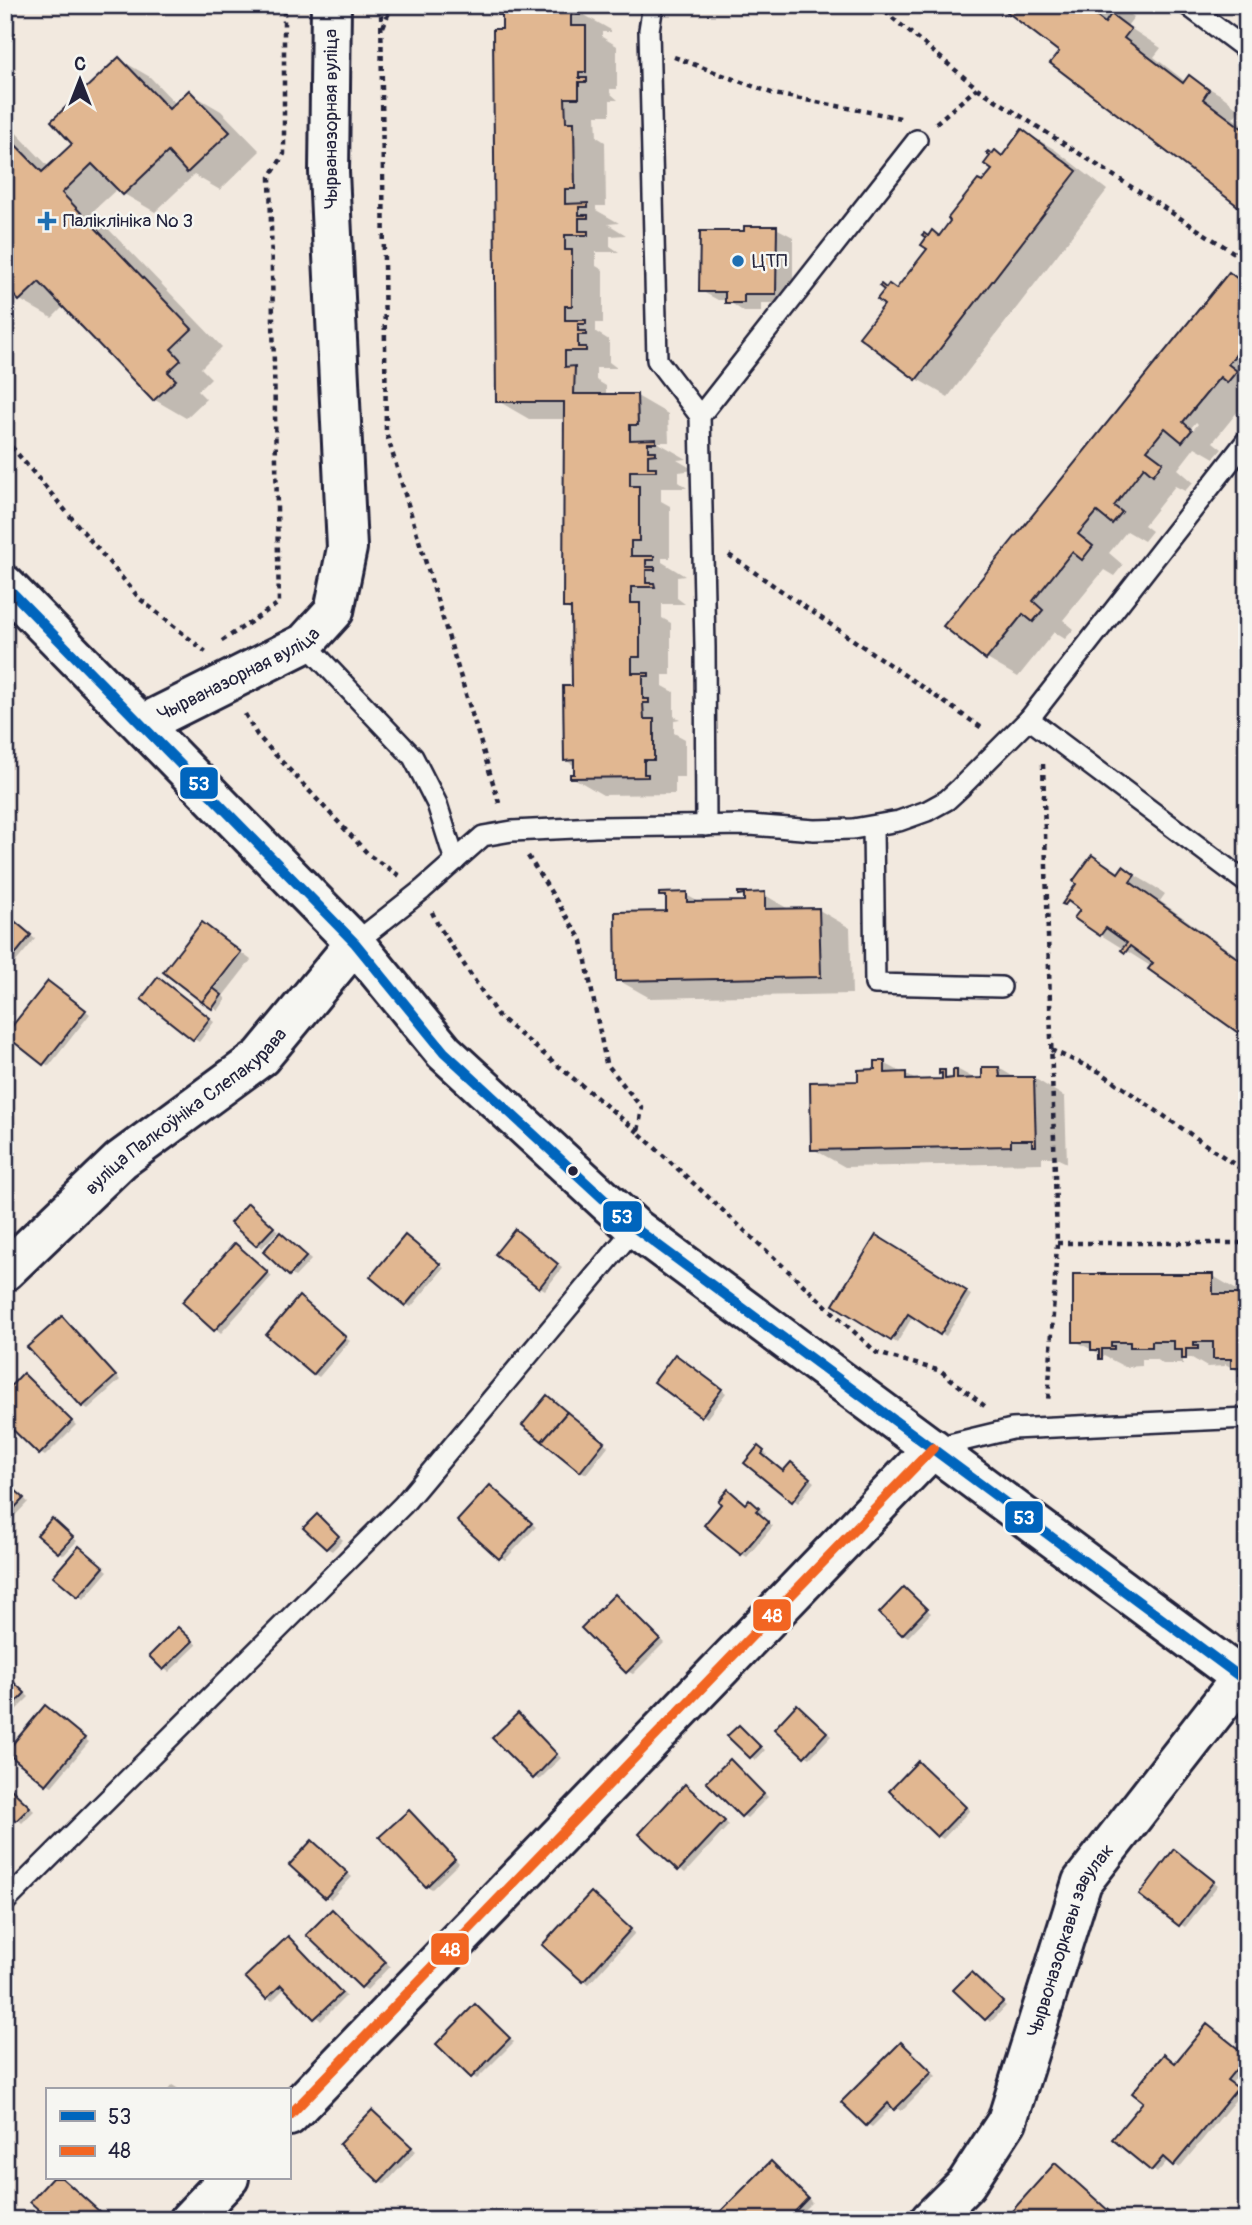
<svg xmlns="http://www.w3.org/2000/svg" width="1252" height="2225" font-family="Pangolin,sans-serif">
<rect width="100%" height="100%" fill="#f2e9df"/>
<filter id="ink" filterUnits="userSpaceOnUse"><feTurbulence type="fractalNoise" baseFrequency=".0143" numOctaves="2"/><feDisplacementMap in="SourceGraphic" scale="14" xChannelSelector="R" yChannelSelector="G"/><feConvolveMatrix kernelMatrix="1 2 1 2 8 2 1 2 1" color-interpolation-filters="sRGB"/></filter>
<g filter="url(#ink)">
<g fill="#0003" fill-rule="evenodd">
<polygon points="1001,5 1118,5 1134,17 1127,26 1161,48 1154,57 1186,82 1190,77 1221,95 1240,110 1233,118 1247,128 1247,211 1061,51"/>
<polygon points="579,12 611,30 611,32 602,32 602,37 617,46 617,89 610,89 610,93 618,100 610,100 610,115 596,115 597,137 605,142 606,206 596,206 596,210 619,223 608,224 626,235 610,236 610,246 619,252 596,252 596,266 603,270 603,323 596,323 596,332 609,340 609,362 617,368 596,368 596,380 606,386 606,396 637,396 668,414 669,442 657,442 687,459 677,460 694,470 679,472 679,482 687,488 661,488 661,501 670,506 670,558 662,558 662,562 685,576 677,577 677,598 685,604 662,604 662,618 671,623 671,675 663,675 663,686 674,692 674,716 680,719 674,720 674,733 685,739 685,777 675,777 675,794 603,795 572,777 575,775 575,766 565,760 573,688 573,612 564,607 565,419 529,419 498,401 504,31 504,16 500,14"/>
<polygon points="119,59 150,77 177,105 190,93 221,111 260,151 220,190 194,175 155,212 124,194 118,188 92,212 222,347 201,368 211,378 198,391 206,399 186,418 155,400 64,306 52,318 20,300 14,253 5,244 5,121 50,168 74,144"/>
<polygon points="1023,131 1054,149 1107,190 948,397 917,379 887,305 887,289 898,291"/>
<polygon points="776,228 793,237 793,303 761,303 761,312 744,312 727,300 718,300 701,291 746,233"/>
<path d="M1230,275L1247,284V400L1213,442L1222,449L1214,458L1195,447L1178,469L1193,482L1185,491L1175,486L1144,525L1152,531L1144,541L1127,531L1109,553L1123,565L1114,576L1104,570L1063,620L1074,629L1065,639L1054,632L1018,677L987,659ZM1196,422L1198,424L1185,440H1181Z"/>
<polygon points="1093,857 1121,873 1124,869 1155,887 1165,894 1160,901 1247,963 1247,1037 1152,967 1101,935 1082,909"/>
<polygon points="686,895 701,903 746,902 765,895 790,910 819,910 850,928 852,994 650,998 618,980 668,913"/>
<polygon points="5,914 35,939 15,963 10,961"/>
<polygon points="202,924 251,960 223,996 226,999 218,1011 166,971"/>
<polygon points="164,982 214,1022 199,1042 194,1039"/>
<polygon points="53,986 90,1014 49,1066 44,1063"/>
<polygon points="884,1063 918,1081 955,1080 955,1068 977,1080 984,1080 999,1068 1017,1079 1034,1078 1065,1097 1067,1163 1054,1157 1042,1157 1042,1163 845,1167 813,1149 860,1083 877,1071"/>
<polygon points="5,1131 12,1137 5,1146"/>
<polygon points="253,1208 278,1231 262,1248 233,1223"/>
<polygon points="520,1235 562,1268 545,1290 540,1287"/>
<polygon points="286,1237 311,1260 295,1277 290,1274"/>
<polygon points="876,1237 971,1295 946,1336 913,1316 897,1343 835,1305"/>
<polygon points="410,1240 444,1268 411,1307 406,1304"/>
<polygon points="240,1248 272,1276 221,1333 184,1302"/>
<polygon points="1213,1276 1247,1296 1247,1376 1225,1364 1225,1366 1207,1367 1192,1358 1183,1358 1183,1364 1163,1364 1155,1359 1142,1359 1142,1366 1125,1367 1075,1341"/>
<polygon points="304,1302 350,1341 319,1377 314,1374"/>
<polygon points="62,1318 67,1321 120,1380 88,1409 83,1406"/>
<polygon points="681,1359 726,1393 707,1418 702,1415"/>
<polygon points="24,1376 76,1425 45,1456 40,1453"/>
<polygon points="552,1400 608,1446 586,1474 581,1471"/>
<polygon points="759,1449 768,1455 766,1458 784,1473 796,1467 814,1482 798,1503 747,1463"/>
<polygon points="5,1481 28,1502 5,1526"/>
<polygon points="495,1490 536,1527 505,1560 500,1557"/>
<polygon points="724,1503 754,1504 763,1511 760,1515 773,1526 747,1557 742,1554"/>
<polygon points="322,1520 343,1540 332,1551 327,1548"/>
<polygon points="58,1523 77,1541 64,1555 59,1552"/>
<polygon points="85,1551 108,1571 84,1599 79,1596"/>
<polygon points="904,1589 931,1613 908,1637 903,1634"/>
<polygon points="616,1596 664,1643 633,1674 627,1671"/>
<polygon points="179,1629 197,1645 169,1672 164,1669"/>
<polygon points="5,1674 29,1697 5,1721"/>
<polygon points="51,1710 89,1742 52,1786 47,1783"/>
<polygon points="802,1710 831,1736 810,1758 805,1755"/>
<polygon points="523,1718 561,1758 539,1780 534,1777"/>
<polygon points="739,1727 765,1750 756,1760 751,1757"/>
<polygon points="730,1761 768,1797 747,1818 742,1815"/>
<polygon points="919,1763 970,1810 943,1839 938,1836"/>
<polygon points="691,1789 729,1825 685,1873 641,1834"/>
<polygon points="15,1793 34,1811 22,1823 5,1808"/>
<polygon points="409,1812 415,1815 459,1863 432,1889 427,1886"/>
<polygon points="318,1846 352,1877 331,1899 326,1896"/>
<polygon points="1179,1855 1218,1885 1185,1927 1180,1924"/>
<polygon points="596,1897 635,1933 589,1984 584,1981"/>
<polygon points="332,1911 390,1966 367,1990 362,1987"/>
<polygon points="288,1938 346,1996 321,2021 286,1987 272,2001 267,1998"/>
<polygon points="972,1974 1006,2006 991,2022 986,2019"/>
<polygon points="481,2010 514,2042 477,2079 472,2076"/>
<polygon points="1208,2026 1247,2057 1247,2065 1231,2084 1242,2092 1179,2168 1168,2160 1157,2173 1114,2139"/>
<polygon points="901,2044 936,2076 901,2111 893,2106 872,2127 867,2124"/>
<polygon points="172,2085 177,2088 180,2090 168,2090"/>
<polygon points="373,2112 416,2151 385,2184 380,2181"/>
<polygon points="771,2163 812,2202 794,2220 715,2220"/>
</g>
<g fill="#e1b791" stroke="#22223b" stroke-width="2">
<polygon points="998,5 1098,5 1092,13 1105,23 1111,14 1131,29 1124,38 1183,83 1189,75 1209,90 1203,99 1247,132 1247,213 1050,63 1059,52"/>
<polygon points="498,11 580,11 580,15 571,15 571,26 586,26 586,72 579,72 579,78 587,78 587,82 579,82 579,98 565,98 566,122 574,122 575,189 565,189 565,204 588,203 588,207 579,207 579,215 588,215 588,218 579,218 579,231 588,231 588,235 565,235 565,250 572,250 572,306 565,306 565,320 586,320 586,324 578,324 578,331 586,331 586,335 578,335 578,347 586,347 586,351 565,351 565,367 575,366 574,394 637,394 638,425 630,425 630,440 656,439 656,443 648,443 648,451 656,451 656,454 648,455 648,467 656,467 656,471 630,471 630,486 639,486 639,541 631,541 631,556 654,556 654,560 646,560 646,567 655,567 655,570 646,570 646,583 654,583 655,587 631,587 631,603 640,603 640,657 632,657 632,673 649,673 649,676 643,676 643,699 649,699 649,703 643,703 644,719 654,719 654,760 644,760 644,774 648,774 648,777 570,778 570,774 574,774 574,760 564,761 563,686 572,686 571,608 563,608 564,402 496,402 493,29 502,29 502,15 498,15"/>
<polygon points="119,57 169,109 189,90 230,132 187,173 168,152 123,195 92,164 62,193 192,329 171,349 181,360 168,372 176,380 153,401 39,282 19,301 5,286 5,260 12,253 5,247 5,134 42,172 72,144 51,121"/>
<polygon points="1022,129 1077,171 916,380 859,337 884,305 877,299 884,290 879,286 881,284 886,288 889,284 896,289 927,249 921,245 926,238 922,235 924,233 928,236 932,230 939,236 950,221 948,218 978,180 982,182 992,170 984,164 990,156 986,153 988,151 992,154 995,150 1002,156"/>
<polygon points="744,226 777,226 776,294 744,294 744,303 725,303 725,292 699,292 700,231 744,231"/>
<polygon points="1229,272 1247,286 1247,341 1228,364 1237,371 1227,383 1220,377 1183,422 1192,430 1182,442 1165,428 1147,450 1163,462 1153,475 1144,467 1114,506 1122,512 1112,524 1097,512 1078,534 1093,546 1082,560 1072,552 1033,601 1043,610 1033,622 1023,614 986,660 943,626"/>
<polygon points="1092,855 1118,873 1123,866 1135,875 1130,882 1247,965 1247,1039 1148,969 1153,963 1130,946 1125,953 1121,950 1127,943 1106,928 1100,936 1074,918 1080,910 1068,901 1065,905 1062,904 1076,884 1073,881"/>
<polygon points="687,892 687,902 744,901 744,894 738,895 738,892 747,892 747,893 765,892 765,909 819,908 821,977 616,981 615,912 666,911 666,896 659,896 659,893"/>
<polygon points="5,913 31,935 9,962 5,959"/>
<polygon points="202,922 241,952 202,1002 163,972"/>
<polygon points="158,977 210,1018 193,1040 141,999"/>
<polygon points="48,981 86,1010 43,1065 5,1035"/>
<polygon points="213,988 222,995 212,1009 202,1002"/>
<polygon points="875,1061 885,1061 885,1073 906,1072 906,1080 942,1079 942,1073 939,1074 939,1070 945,1070 945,1079 953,1078 953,1070 957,1070 957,1079 982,1078 982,1067 999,1067 1000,1077 1034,1077 1036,1146 1032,1146 1032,1140 1011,1140 1011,1146 811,1150 810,1082 858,1081 858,1070 875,1069"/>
<polygon points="248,1203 274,1227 256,1246 230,1223"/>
<polygon points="515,1229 558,1264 539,1288 495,1254"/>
<polygon points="280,1232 307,1256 289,1276 263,1252"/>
<polygon points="405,1235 440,1264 405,1306 370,1277"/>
<polygon points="876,1235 967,1291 940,1335 908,1314 891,1341 833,1305"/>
<polygon points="235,1243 268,1272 214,1331 182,1302"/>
<polygon points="1073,1274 1213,1274 1213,1294 1247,1294 1247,1365 1243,1365 1243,1376 1239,1376 1240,1368 1231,1368 1231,1359 1213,1359 1213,1342 1194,1342 1194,1346 1198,1346 1198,1349 1186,1349 1186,1359 1182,1359 1182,1350 1174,1350 1174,1341 1152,1341 1152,1347 1130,1347 1130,1342 1111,1342 1111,1346 1114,1346 1114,1349 1102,1349 1102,1359 1099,1359 1099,1350 1091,1350 1091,1342 1073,1342"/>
<polygon points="299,1296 346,1337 313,1375 266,1335"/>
<polygon points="62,1316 116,1376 82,1407 27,1347"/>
<polygon points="675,1354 722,1389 701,1417 654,1382"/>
<polygon points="23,1373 72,1421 39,1455 5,1422 5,1392"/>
<polygon points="547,1395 567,1412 542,1441 522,1425"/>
<polygon points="567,1412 604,1442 580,1472 542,1441"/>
<polygon points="758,1446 764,1451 762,1454 783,1471 791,1462 810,1478 792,1502 744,1463"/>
<polygon points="5,1481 24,1498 5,1518"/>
<polygon points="490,1485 532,1523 499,1559 457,1521"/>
<polygon points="728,1489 745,1504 749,1499 759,1508 756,1511 769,1522 741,1555 704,1525 721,1504 718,1501"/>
<polygon points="317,1514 339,1536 326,1549 303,1528"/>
<polygon points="52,1518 73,1537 58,1553 37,1535"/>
<polygon points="79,1546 104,1567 78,1597 53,1576"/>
<polygon points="904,1587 927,1609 902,1635 879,1613"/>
<polygon points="615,1594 660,1639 626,1673 581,1628"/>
<polygon points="178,1627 193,1641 163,1670 149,1656"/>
<polygon points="5,1674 25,1693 5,1714"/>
<polygon points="797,1704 827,1732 804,1757 774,1729"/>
<polygon points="45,1705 85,1738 46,1785 6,1752"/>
<polygon points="518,1713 557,1754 533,1779 492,1738"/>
<polygon points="739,1725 761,1747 750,1758 727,1736"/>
<polygon points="730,1759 764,1794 741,1817 706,1782"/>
<polygon points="918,1761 966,1807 937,1837 889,1791"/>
<polygon points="685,1784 725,1821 678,1871 639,1834"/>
<polygon points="10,1788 30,1807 16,1821 5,1810 5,1792"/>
<polygon points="409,1810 455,1859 426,1887 379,1837"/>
<polygon points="312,1840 348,1873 325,1898 289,1865"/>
<polygon points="1174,1849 1214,1881 1179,1926 1139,1895"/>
<polygon points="591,1892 631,1929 583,1982 542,1945"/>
<polygon points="332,1909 386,1962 361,1988 306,1935"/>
<polygon points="288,1936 342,1993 314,2019 281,1985 266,1999 245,1977"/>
<polygon points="971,1972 1003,2002 985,2020 953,1990"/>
<polygon points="475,2004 510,2038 471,2078 436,2044"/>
<polygon points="1207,2024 1247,2056 1227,2080 1238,2088 1173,2166 1163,2157 1151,2171 1112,2139 1143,2102 1132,2093 1164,2054 1175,2063"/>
<polygon points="901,2042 932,2072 894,2110 888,2103 866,2126 841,2102"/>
<polygon points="372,2110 412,2147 379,2182 339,2144"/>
<polygon points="771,2161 808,2198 787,2220 712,2220"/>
<polygon points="1055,2163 1119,2220 1004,2220"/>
<polygon points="52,2178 62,2178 109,2220 50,2220 30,2202"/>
</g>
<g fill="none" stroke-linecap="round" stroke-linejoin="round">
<g stroke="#22223b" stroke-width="24">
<g id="lane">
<polyline points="653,5 649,30 657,360 700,416"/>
<polyline points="1187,5 1247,50"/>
<polyline points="305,643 413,757 437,804 455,861"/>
<polyline points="1029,719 1247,883"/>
<polyline points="706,826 705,647 700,416 917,140"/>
<polyline points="873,827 875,984 1001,987"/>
<polyline points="355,943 422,890 483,836 512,831 596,827 750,825 814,830 853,829 899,821 927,811 947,800 960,788 1029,719 1247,440"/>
<polyline points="933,1448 1012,1429 1247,1418"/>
<polyline points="5,1902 403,1505 635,1228"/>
</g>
</g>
<g stroke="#22223b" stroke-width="44">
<g id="street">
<path id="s1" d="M143,724L305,643L334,611L347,548L329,172L331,5"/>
<path id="s2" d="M5,1271L121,1160L261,1057L355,943"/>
<polyline points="289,2116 933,1448"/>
<polyline points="189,2220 229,2178"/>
<path id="s3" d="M930,2220L966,2184L1007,2121L1082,1882L1241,1678"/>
</g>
</g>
<g stroke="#22223b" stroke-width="44">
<polyline id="secondary" points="5,585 355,943 444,1052 635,1228 1247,1682"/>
</g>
<g stroke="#22223b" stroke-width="4.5" stroke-dasharray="5 5" stroke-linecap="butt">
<polyline points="381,5 386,432 500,806"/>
<polyline points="877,5 977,88 1247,261"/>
<polyline points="383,27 392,5"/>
<polyline points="674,57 774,94 901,118"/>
<polyline points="936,123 977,88"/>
<polyline points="5,439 140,599 206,652"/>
<polyline points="729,555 982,728"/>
<polyline points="222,641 279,603 270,177 284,154 284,5"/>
<polyline points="245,714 257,735 370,856 400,876"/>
<polyline points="1043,764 1057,1243 1048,1403"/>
<polyline points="528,856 582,941 606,1063 642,1108 638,1132 877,1353 941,1371 987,1408"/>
<polyline points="432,912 438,925 498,1016 638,1132"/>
<polyline points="1051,1050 1100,1072 1247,1173"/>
<polyline points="1057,1243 1247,1243"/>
</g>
<use href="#lane" stroke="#f6f6f2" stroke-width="19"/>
<use href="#street" stroke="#f6f6f2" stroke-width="38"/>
<use href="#secondary" stroke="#f6f6f2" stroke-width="38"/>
<g stroke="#f6f6f2" stroke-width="16">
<polyline id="bus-1" points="5,585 355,943 444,1052 635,1228 1247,1682"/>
</g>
<g stroke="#f6f6f2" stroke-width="16">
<polyline id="bus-2" points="289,2116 933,1448"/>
</g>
<use href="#bus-1" stroke="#0065bd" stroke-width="10"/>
<use href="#bus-2" stroke="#f26522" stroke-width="10"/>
</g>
</g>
<g fill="#1f6fb2" stroke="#f6f6f2" stroke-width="2.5">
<path d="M43.5 210.5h7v7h7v7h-7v7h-7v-7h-7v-7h7z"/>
<circle cx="738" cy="261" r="7"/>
</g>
<circle fill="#22223b" stroke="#f6f6f2" stroke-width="2.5" cx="573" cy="1171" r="6"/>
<g text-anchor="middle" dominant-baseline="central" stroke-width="5" stroke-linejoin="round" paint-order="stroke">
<g font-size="19" fill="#22223b" stroke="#f6f6f2">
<text transform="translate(331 119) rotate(-90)">Чырваназорная вуліца</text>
<text stroke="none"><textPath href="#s1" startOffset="108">Чырваназорная вуліца</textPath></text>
<text stroke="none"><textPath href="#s2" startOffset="242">вуліца Палкоўніка Слепакурава</textPath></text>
<text stroke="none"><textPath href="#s3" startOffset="318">Чырвоназоркавы завулак</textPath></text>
</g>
<g font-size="19" fill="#22223b" stroke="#f6f6f2" text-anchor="start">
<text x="63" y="221">Паліклініка № 3</text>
<text x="752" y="261">ЦТП</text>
</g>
</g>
<g stroke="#f6f6f2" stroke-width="2.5">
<rect x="179" y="766" width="40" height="34" rx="7" fill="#0065bd"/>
<rect x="602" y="1200" width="41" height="33" rx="7" fill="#0065bd"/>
<rect x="1004" y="1500" width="40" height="34" rx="7" fill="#0065bd"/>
<rect x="752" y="1598" width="40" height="34" rx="7" fill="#f26522"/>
<rect x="430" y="1932" width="40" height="34" rx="7" fill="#f26522"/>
</g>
<g font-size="19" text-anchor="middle" font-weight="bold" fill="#fff">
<text x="199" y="790">53</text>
<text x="622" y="1223">53</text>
<text x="1024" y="1524">53</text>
<text x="772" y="1622">48</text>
<text x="450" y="1956">48</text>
</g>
<rect width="1252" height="2225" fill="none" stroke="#f6f6f2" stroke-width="28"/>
<rect x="14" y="14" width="1224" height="2197" fill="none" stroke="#22223b" stroke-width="2.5" filter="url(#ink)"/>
<rect x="46" y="2088" width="245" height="91" fill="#f6f6f2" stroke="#a1a1a9" stroke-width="2"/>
<rect x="60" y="2111" width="35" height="10" fill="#0065bd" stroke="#a1a1a9" stroke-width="2"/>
<text x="108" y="2124" font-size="21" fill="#22223b">53</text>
<rect x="60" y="2146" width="35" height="10" fill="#f26522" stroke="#a1a1a9" stroke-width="2"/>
<text x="108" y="2158" font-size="21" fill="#22223b">48</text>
<g transform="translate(80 80)" stroke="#f6f6f2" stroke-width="5" paint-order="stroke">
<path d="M0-5L12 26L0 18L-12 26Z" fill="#22223b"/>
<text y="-10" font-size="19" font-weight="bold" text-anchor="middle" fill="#22223b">С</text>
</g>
</svg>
